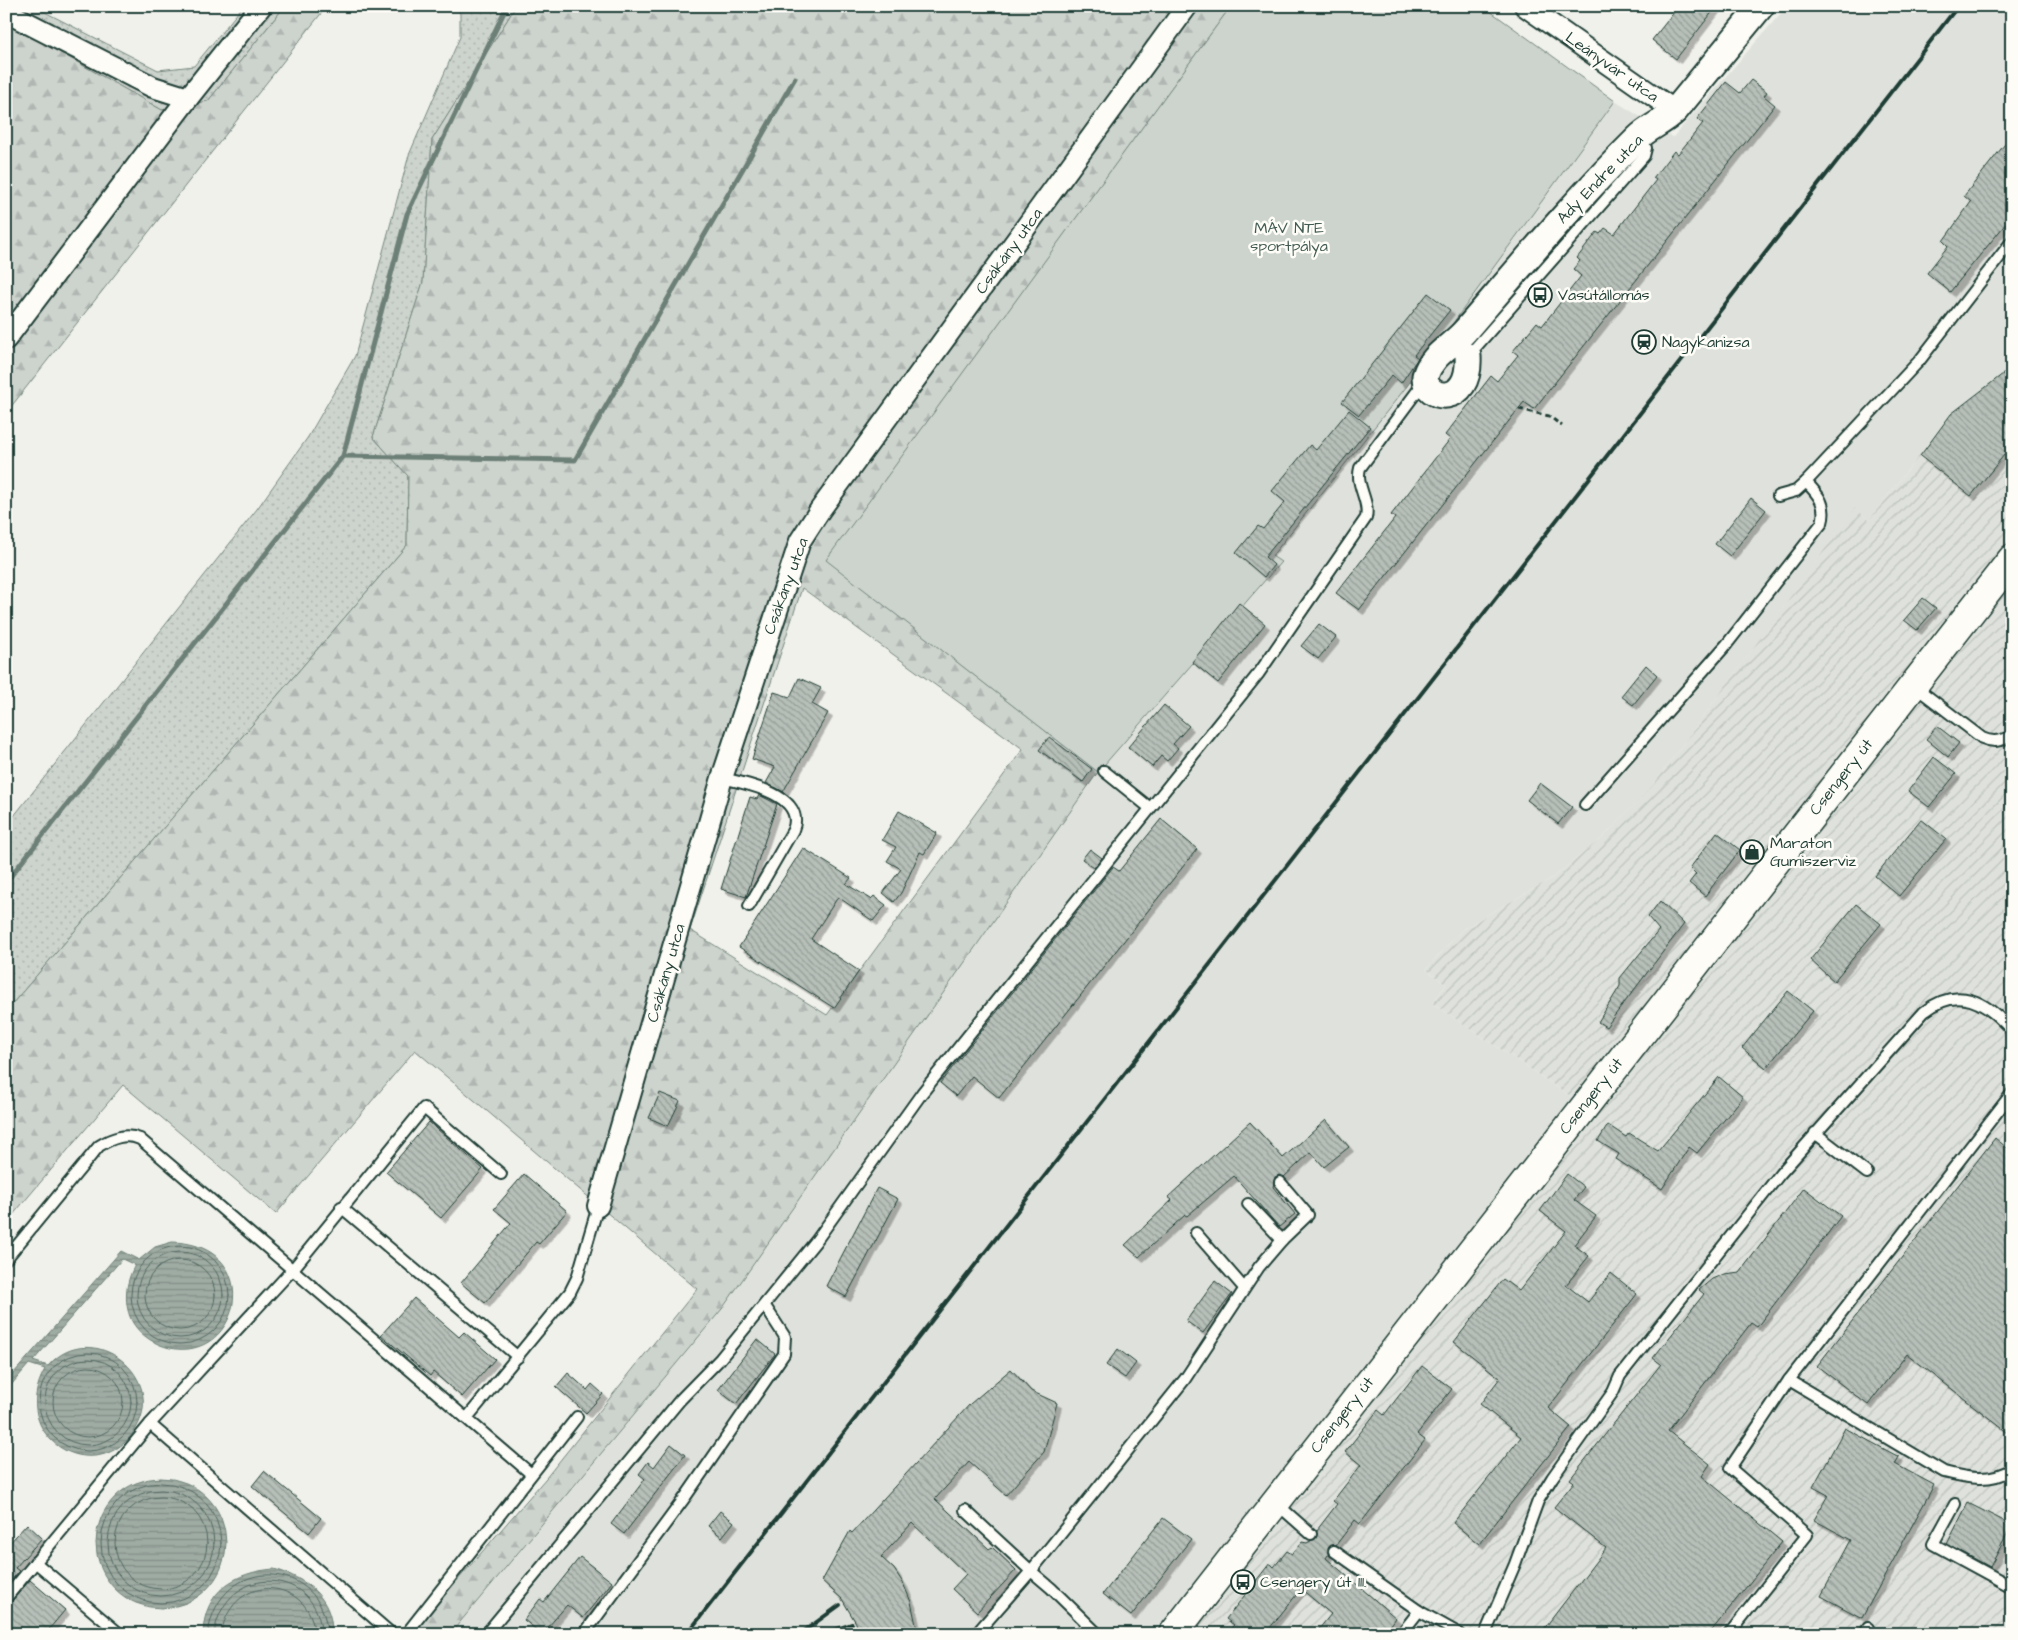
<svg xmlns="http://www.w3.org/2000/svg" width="2018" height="1640" font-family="'Architects Daughter',sans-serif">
<defs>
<pattern id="industrial-furrows" width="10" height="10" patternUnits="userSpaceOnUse" patternTransform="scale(1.25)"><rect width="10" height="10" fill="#dfe2dc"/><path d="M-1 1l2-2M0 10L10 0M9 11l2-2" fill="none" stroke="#bfc3bd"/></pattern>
<pattern id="grass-dots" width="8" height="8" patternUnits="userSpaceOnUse" patternTransform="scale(1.25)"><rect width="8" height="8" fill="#cdd3cd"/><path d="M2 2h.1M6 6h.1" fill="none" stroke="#b0b6b1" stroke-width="1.8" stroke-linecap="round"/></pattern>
<pattern id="forest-firs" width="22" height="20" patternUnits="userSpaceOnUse" patternTransform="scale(1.25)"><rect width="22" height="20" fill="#cdd3cd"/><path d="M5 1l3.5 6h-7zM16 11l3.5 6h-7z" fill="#b0b6b1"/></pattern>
<pattern id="water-rules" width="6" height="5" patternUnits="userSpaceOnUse" patternTransform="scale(1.25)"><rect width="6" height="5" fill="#9faca4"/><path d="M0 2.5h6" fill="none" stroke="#818d86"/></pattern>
<pattern id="building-back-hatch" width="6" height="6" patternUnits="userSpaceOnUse" patternTransform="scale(1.25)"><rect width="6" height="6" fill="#b6bfb8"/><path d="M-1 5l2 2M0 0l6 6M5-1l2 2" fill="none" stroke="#939c96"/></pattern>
<filter id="shadow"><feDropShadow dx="4.5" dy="4.5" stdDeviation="0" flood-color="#0004"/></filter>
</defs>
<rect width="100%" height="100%" fill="#f0f1eb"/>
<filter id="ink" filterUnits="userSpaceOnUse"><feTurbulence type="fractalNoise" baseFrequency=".02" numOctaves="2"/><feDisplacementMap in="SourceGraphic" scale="10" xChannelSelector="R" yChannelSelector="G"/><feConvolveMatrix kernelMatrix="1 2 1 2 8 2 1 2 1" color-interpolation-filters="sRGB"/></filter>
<g filter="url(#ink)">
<polygon fill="#dfe2dc" points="1787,6 2012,6 2012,470 1974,439 1951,414 1869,520 1855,509 1654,784 1603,837 1552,878 1463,929 1426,969 1446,985 1432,1003 1576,1100 1299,1453 1153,1634 450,1634 722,1309 1098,772 1281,562 1271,556 1407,386 1615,101 1673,137"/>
<polygon fill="url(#industrial-furrows)" points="1951,414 1972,430 1974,439 2012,470 2012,1634 1153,1634 1299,1453 1576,1100 1432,1003 1446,985 1426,969 1463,929 1552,878 1603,837 1654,784 1855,508 1869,520"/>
<g fill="url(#grass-dots)" stroke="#768880">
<polygon points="6,6 33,6 158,70 194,66 243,6 285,6 208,101 162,110 6,22"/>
<polygon points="458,6 516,6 432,140 423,282 373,437 408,476 407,545 6,1011 6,826 257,509 308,437 355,356 409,155 460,37 460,14"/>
</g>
<g fill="url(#forest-firs)" stroke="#768880" fill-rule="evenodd">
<polygon points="285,6 327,6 6,413 6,22 162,110 208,101"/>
<path d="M516,6H1231L827,560L1098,772L722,1309L450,1634H411L546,1478L697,1289L415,1050L276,1214L123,1085L6,1223V1011L407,545L408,476L373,437L423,282L432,140ZM802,588L1023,749L827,1015L690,930Z"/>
</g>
<polygon fill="#cdd3cd" stroke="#768880" points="1231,6 1483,6 1615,101 1407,386 1272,556 1281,562 1098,772 826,560"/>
<g fill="url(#water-rules)" stroke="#6c8077">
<path d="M172,1242C266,1244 242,1363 170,1348C156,1345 141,1336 133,1323C123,1305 125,1283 135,1265L122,1259L33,1361L48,1366C92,1315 172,1379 133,1433C93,1488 7,1437 45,1369L29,1364L6,1391V1382L121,1251L139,1260L155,1247Z"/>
<circle cx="161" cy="1543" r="65"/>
<path d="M274,1569C306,1578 333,1598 332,1634H203C204,1591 235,1572 274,1569Z"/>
</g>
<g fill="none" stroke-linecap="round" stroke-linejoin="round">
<g stroke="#526961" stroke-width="1">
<circle cx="180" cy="1295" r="49"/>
<circle cx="180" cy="1295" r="43"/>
<circle cx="180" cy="1295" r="35"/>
<circle cx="88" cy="1402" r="49"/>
<circle cx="88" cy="1402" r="43"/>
<circle cx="88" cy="1402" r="35"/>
<circle cx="161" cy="1543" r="60"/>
<circle cx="161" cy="1543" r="53"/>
<circle cx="161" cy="1543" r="46"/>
<path d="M208,1634C218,1551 326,1559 327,1634"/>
<path d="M214,1634C225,1559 321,1568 321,1634"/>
<path d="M221,1634C233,1567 314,1580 314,1634"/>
</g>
<g stroke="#6c8077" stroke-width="5">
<polyline points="343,456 575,460 795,78"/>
<polyline points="6,882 343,456 407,214 507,6"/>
</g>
</g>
<g fill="url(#building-back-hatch)" stroke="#1f3d34" filter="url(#shadow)">
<polygon points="1679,6 1717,6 1676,59 1652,40"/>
<polygon points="1751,80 1767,92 1764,96 1775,105 1534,409 1524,402 1359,610 1336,593 1395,518 1391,515 1450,439 1445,435 1491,376 1497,381 1518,355 1513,351 1537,322 1542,326 1581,276 1573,269 1580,261 1577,258 1597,232 1600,234 1605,228 1614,234 1656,180 1653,178 1674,151 1678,154 1703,123 1697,119 1726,82 1740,93"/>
<polygon points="2012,135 2012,216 1950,292 1927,273 1948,246 1943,241 1971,202 1964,196"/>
<polygon points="1428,293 1450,310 1414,355 1418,358 1401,383 1392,375 1359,415 1342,402"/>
<polygon points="2012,367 2012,462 2004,455 1971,496 1920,456 1951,414"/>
<polygon points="1349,410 1370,427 1265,557 1274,565 1264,577 1236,553 1258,526 1263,529 1285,502 1272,491 1310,445 1316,450"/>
<polygon points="1751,498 1766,510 1730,556 1715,544"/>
<polygon points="1923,598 1936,608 1917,630 1904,620"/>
<polygon points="1239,603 1265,624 1218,683 1192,662"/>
<polygon points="1319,624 1336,637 1318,659 1301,646"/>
<polygon points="1646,665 1657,675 1633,705 1621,696"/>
<polygon points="799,678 821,688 812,704 828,713 783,792 766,783 775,767 752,759 774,692 790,697"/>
<polygon points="1164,705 1189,726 1173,744 1178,748 1167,761 1161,756 1152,767 1128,747"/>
<polygon points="1937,726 1959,743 1948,757 1926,739"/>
<polygon points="1049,737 1092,769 1083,782 1039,750"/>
<polygon points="1934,757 1956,774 1929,807 1908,791"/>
<polygon points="1540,783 1572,807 1558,824 1527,800"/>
<polygon points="759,795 777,804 746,897 721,889 750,797 757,799"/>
<polygon points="899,811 937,833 924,854 920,852 901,893 894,902 883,893 901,869 887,861 896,847 882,840"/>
<polygon points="1161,819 1197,849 999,1098 972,1076 956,1096 940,1083 1113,867 1119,871"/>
<polygon points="1921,819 1946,839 1899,896 1875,876"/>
<polygon points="1717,832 1740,850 1705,896 1689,883 1696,874 1690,868"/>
<polygon points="803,848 851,878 846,884 871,899 874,896 886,905 873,921 838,897 811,939 859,971 834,1008 739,947"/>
<polygon points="1090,849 1102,858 1094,868 1082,859"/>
<polygon points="1660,901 1684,924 1606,1027 1598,1022 1620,986 1620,978 1659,930 1648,917"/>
<polygon points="1856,904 1881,924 1834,981 1810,960"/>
<polygon points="1788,991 1813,1011 1766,1068 1742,1048"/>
<polygon points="1719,1077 1743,1097 1697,1153 1689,1147 1662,1189 1616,1159 1619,1154 1598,1141 1608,1125 1626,1137 1629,1133 1658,1151"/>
<polygon points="660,1093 680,1101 668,1126 649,1118"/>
<polygon points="1326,1120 1349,1147 1324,1167 1311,1152 1284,1177 1279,1175 1275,1177 1273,1187 1295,1214 1279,1227 1234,1176 1187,1216 1185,1215 1139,1257 1125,1245 1172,1200 1168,1197 1250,1122 1283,1158"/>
<polygon points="429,1122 483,1169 441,1218 386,1172"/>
<polygon points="1995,1138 2012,1152 2012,1436 1907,1354 1868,1405 1817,1366"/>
<polygon points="524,1174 567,1211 539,1244 536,1242 485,1303 461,1283 511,1223 494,1209"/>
<polygon points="1567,1174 1584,1187 1574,1200 1596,1216 1574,1245 1589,1256 1566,1285 1588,1302 1611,1273 1637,1294 1548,1408 1571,1427 1479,1544 1453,1523 1521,1437 1480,1404 1500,1378 1454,1342 1503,1279 1519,1291 1566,1231 1540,1211"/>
<polygon points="877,1188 898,1199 846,1297 826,1286"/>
<polygon points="1804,1188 1841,1216 1757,1327 1751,1323 1668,1431 1710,1464 1702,1476 1782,1542 1709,1634 1540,1634 1606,1548 1554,1507 1574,1482 1570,1479 1661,1364 1653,1358 1704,1294 1699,1290 1712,1279 1724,1274 1740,1272"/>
<polygon points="1215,1281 1232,1294 1203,1333 1186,1321"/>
<polygon points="414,1298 459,1337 464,1332 495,1359 462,1397 433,1372 430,1376 381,1335"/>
<polygon points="757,1339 775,1354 736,1404 718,1390"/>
<polygon points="1118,1349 1136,1363 1125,1378 1106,1365"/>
<polygon points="1422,1366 1452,1389 1417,1434 1425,1440 1360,1524 1355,1520 1336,1545 1329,1547 1328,1555 1326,1558 1396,1618 1384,1634 1315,1634 1331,1614 1301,1589 1265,1634 1226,1634 1234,1625 1226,1619 1270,1563 1274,1567 1287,1551 1292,1554 1302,1542 1307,1543 1316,1538 1317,1530 1337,1504 1333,1501 1361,1465 1345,1452 1378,1410 1384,1415"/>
<polygon points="1011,1369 1031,1391 1057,1403 1044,1452 1006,1495 969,1462 935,1499 989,1549 992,1547 1016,1570 977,1612 952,1589 966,1574 912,1523 881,1557 894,1569 903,1583 911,1602 918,1634 858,1634 856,1623 842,1599 822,1581 850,1531 852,1533 970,1404"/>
<polygon points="568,1373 587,1390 592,1384 603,1394 586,1413 556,1387"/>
<polygon points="1845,1428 1899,1457 1895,1464 1934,1485 1862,1618 1821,1596 1851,1540 1814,1520 1828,1495 1813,1487"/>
<polygon points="671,1444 685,1455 624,1534 611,1524 645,1479 639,1474 648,1462 654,1467"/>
<polygon points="264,1471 321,1518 309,1533 252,1486"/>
<polygon points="1968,1503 2012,1525 1990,1567 1947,1544"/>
<polygon points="720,1511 734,1522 722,1537 708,1526"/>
<polygon points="1163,1518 1191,1539 1131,1616 1103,1594"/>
<polygon points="27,1524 42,1538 15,1568 19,1571 6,1587 6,1547"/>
<polygon points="580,1557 612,1582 583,1618 567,1605 542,1634 524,1620 540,1599 544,1602"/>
<polygon points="30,1580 65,1610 45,1634 6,1634 6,1605 11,1602"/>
</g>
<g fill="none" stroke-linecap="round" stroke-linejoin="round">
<g stroke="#1f3d34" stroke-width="14">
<g id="service">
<polyline points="1468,356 1644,156 1646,148 1639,136"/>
<polyline points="1778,496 1796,491 1806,482"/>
<path d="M1914,686L1982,738C1993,743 2001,741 2012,736"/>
<polyline points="1104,771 1150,808"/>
<path d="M722,778C745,783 807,795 793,830L749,906"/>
<path d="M1585,805L1727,644L1822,523C1827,505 1819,495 1806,482L1920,360L2012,241"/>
<polyline points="1815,1133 1867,1173"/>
<polyline points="1248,1204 1282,1240"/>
<polyline points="341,1207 518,1357"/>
<polyline points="1196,1233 1244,1288"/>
<path d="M6,1259L99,1146C112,1138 125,1133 140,1139L530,1473"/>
<path d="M1789,1380L1944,1472C1967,1478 1990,1483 2012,1469"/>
<polyline points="467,1418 570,1292 577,1278 598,1206"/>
<polyline points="150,1424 392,1634"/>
<polyline points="1277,1504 1311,1534"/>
<polyline points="1955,1504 1933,1544 2012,1587"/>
<polyline points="965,1510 1031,1571 1051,1588 1098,1634"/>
<polyline points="1334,1551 1419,1611 1460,1634"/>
<polyline points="35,1562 120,1634"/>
<polyline points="6,1598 150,1424 293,1269 424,1108 501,1174"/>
<polyline points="406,1634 577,1417"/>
<path d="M486,1634L680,1400L720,1359L816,1241L922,1093L1259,673L1366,518C1370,500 1355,486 1360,468L1424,382"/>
<polyline points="584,1634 686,1496 784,1354 785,1337 765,1306"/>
<polyline points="976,1634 1031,1571 1185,1379 1259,1267 1282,1240 1308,1215 1280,1182"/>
<polyline points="1080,1634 1087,1624"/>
<polyline points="1401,1634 1419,1611"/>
<path d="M1485,1634L1515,1564L1538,1501L1552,1478L1613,1392L1620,1376L1780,1174L1924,1012C1958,985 1986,1001 2012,1031"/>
<polyline points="1729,1634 1807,1535 1730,1468 1789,1380 2012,1093"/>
<polyline points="1865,1634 1868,1628"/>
</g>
</g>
<g stroke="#1f3d34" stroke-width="24">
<g id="minor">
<polyline points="1525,6 1675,111"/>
<polyline points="6,12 153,87 188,98"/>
<polyline points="6,339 188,98 261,6"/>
<polyline points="598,1206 722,778 800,541 820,510 1187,6"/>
</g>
</g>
<g stroke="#1f3d34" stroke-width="29">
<path id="tertiary" d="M1468,356C1471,408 1424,401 1425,376C1432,354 1451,347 1465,331C1521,266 1576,199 1638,138C1649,127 1664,122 1675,111L1761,6"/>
</g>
<g stroke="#1f3d34" stroke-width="31">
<polyline id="secondary" points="1173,1634 2012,559"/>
</g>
<polyline stroke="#1f3d34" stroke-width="3" stroke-dasharray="5 4" stroke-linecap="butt" points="1519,409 1549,416 1562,426"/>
<use href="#service" stroke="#fdfcf7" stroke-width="10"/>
<use href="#minor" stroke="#fdfcf7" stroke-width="20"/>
<use href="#tertiary" stroke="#fdfcf7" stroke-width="25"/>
<use href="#secondary" stroke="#fdfcf7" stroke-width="28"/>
<g stroke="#1f3d34" stroke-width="4">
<polyline points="687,1634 1958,6"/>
<polyline points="800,1634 840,1605"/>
<polyline points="823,1634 852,1624"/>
</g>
</g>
</g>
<defs>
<g id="bus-ring" transform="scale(1.25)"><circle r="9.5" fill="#fdfcf7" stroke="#1f3d34" stroke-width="1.5"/><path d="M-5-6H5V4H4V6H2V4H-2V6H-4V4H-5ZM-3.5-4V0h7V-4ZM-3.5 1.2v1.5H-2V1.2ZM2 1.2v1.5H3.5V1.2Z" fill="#1f3d34"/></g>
<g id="station-ring" transform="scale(1.25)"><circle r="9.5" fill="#fdfcf7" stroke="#1f3d34" stroke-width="1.5"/><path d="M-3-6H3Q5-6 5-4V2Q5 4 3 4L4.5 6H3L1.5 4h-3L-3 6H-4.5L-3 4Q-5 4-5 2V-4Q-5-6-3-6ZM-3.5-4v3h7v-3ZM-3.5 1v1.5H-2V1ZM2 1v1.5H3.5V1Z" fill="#1f3d34"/></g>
<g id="shop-ring" transform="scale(1.25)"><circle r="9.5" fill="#fdfcf7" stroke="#1f3d34" stroke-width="1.5"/><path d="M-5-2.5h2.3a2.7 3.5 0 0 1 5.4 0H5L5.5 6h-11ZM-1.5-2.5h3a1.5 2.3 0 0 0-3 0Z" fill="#1f3d34"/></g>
</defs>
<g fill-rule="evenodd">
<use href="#bus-ring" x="1540" y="295"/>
<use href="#station-ring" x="1644" y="342"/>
<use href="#shop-ring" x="1752" y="852"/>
<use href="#bus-ring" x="1243" y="1582"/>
</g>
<g text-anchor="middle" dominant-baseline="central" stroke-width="5" stroke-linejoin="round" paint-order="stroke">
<g font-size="16" fill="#1f3d34" stroke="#fdfcf7">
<text transform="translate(1612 67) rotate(35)">Leányvár utca</text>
<text transform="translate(1600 179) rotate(-46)">Ady Endre utca</text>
<text transform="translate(1009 251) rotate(-54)">Csákány utca</text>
<text transform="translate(786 586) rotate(-70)">Csákány utca</text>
<text transform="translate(1841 777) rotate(-52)">Csengery út</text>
<text transform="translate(666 973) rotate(-74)">Csákány utca</text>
<text transform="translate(1591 1096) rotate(-52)">Csengery út</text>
<text transform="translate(1342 1415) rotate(-52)">Csengery út</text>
</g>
<g font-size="16" fill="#425b53" stroke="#fdfcf7">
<text x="1289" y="228">MÁV NTE<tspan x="1289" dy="18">sportpálya</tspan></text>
</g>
<g font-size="16" fill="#1f3d34" stroke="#fdfcf7" text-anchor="start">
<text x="1558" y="295">Vasútállomás</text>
<text x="1662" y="342">Nagykanizsa</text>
<text x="1770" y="843">Maraton<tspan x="1770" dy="18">Gumiszerviz</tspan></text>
<text x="1260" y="1582">Csengery út 111.</text>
</g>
</g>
<rect width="2018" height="1640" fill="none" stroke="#fdfcf7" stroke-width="25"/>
<rect x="12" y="12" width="1993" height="1615" fill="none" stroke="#1f3d34" stroke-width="2" filter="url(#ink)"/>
</svg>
